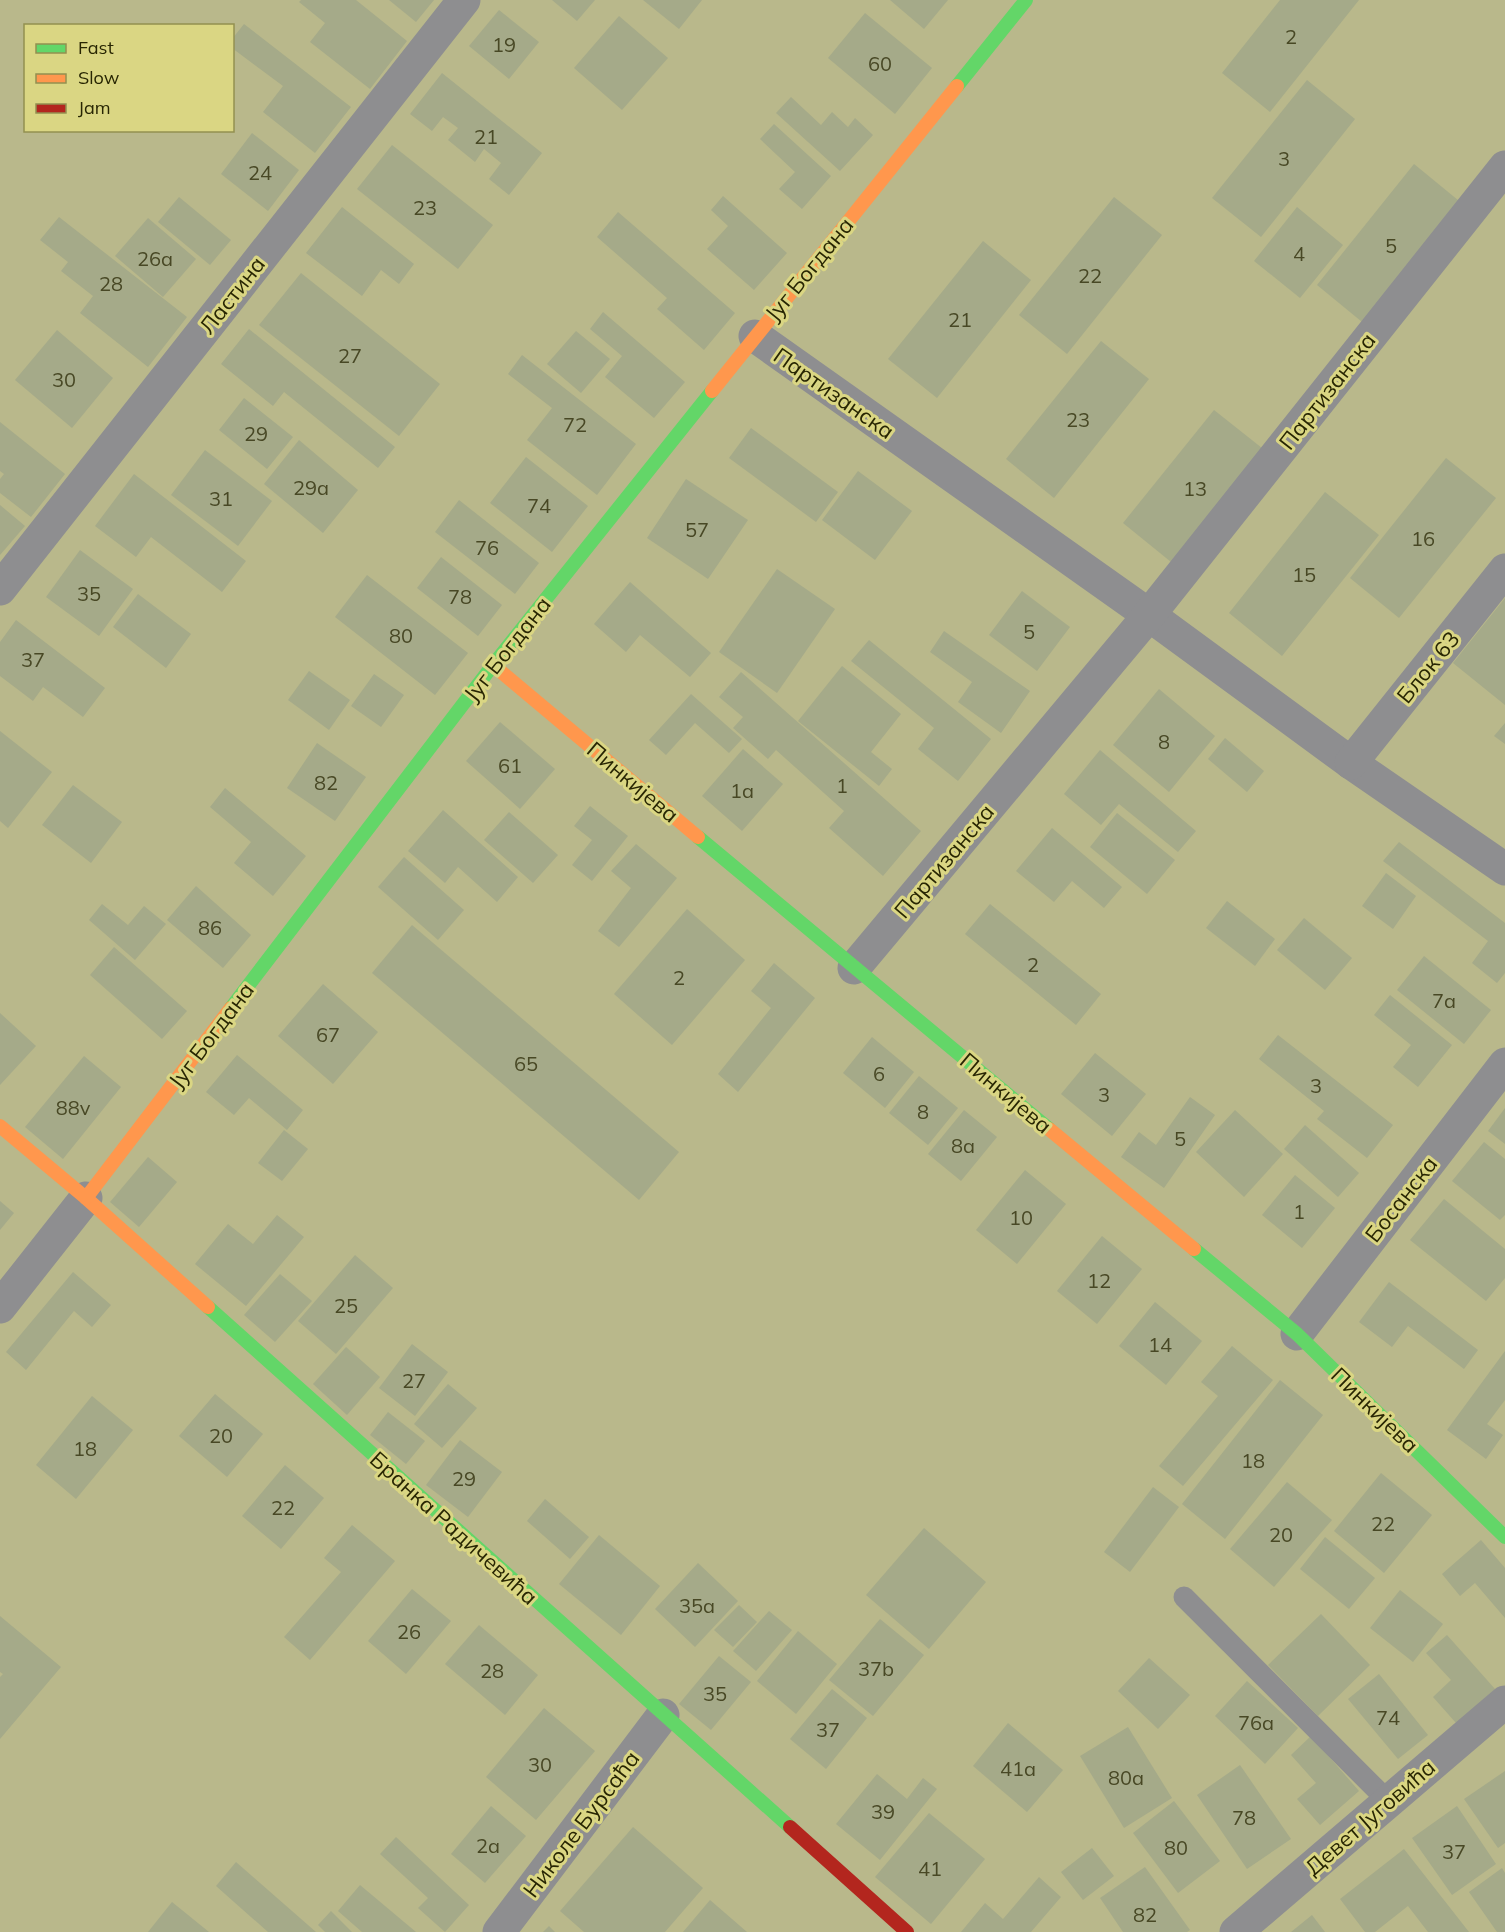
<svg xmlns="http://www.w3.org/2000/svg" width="1505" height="1932" font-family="Mulish,sans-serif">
<rect width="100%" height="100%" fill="#b9b88b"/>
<g fill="#a5aa89">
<polygon points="301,0 356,0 407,41 370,89 310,42 325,23 299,2"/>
<polygon points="389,0 434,0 416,22"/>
<polygon points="552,0 595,0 577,21"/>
<polygon points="643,0 702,0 679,29"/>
<polygon points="890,0 948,0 924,29"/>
<polygon points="1280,0 1359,0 1270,112 1222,73"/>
<polygon points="499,10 539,42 509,79 469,46"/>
<polygon points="865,13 932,68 895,114 828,58"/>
<polygon points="619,16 668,58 622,110 574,68"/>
<polygon points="244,24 351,107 315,153 263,112 283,86 232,48 232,39"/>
<polygon points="442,73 542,153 509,195 489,179 501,163 484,149 475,162 448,140 458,128 443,117 432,131 410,114"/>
<polygon points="1307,80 1355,119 1261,237 1212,198"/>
<polygon points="791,97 821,125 832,112 848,127 855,118 873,135 840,171 776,113"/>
<polygon points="774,124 831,176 802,209 779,189 795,172 760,139"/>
<polygon points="252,133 299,170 268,211 221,174"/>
<polygon points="392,145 493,225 458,269 357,189"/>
<polygon points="1414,164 1464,205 1367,326 1317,285"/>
<polygon points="723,196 787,253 754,290 707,249 728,226 711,210"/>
<polygon points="179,197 231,240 210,265 158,222"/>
<polygon points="1114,197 1162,235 1067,354 1019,315"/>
<polygon points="342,207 414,264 399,284 381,270 362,296 306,253"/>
<polygon points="1297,207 1343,245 1300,298 1254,261"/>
<polygon points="618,212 735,313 704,350 657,309 667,298 597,237"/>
<polygon points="59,217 187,317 148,367 80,313 93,296 61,271 68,262 40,240"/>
<polygon points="148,218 196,259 163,297 115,256"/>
<polygon points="983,241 1031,280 937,398 888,359"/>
<polygon points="301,273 440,384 399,436 259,325"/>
<polygon points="603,312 685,382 654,418 605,377 622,356 590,329"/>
<polygon points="249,329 395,447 378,468 284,392 273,406 221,364"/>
<polygon points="57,330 113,378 72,428 15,380"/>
<polygon points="576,331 610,359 581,393 547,364"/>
<polygon points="1101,341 1149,379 1054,498 1006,459"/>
<polygon points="522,355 636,444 597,495 527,440 552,408 508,374"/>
<polygon points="244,398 293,437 267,469 219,430"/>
<polygon points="1214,410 1267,452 1176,566 1123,523"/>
<polygon points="0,422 65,474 31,517 0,493 0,479 4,474 0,471"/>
<polygon points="751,428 838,492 816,522 729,458"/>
<polygon points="299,440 358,490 323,533 264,484"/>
<polygon points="205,450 272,501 238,546 171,495"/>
<polygon points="526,457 588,506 552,552 490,503"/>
<polygon points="1446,458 1496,498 1399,618 1350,578"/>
<polygon points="858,471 912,511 875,560 822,520"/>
<polygon points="134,474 246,561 222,592 151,537 136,557 95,526"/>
<polygon points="686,479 748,520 708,579 647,538"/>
<polygon points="1325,492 1379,535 1282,656 1229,613"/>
<polygon points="459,500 539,563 515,594 435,532"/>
<polygon points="0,505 25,526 0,555"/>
<polygon points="80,550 133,589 99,636 46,597"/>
<polygon points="441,557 502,605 478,636 417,588"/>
<polygon points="777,569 835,609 777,693 719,652"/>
<polygon points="367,575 468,653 435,695 335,617"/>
<polygon points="630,582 711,653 690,677 640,635 626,652 594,624"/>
<polygon points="1022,591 1070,627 1037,671 989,635"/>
<polygon points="138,594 191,634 166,668 113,627"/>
<polygon points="1505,598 1505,705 1453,663"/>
<polygon points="16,620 105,688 83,717 43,687 33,701 0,676 0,642"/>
<polygon points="944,631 1030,691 1001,733 958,702 972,682 930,652"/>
<polygon points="869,640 991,739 958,781 918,749 934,728 851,661"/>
<polygon points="842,666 901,714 871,752 892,769 879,786 798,721"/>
<polygon points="309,671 350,700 329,730 288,700"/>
<polygon points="741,672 921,831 883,876 829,828 844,811 776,750 768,759 733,728 743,717 719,697"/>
<polygon points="374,674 404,695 381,727 351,706"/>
<polygon points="1159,689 1215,736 1169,792 1113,745"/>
<polygon points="691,694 742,739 729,753 695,723 666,755 649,740"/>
<polygon points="500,722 555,769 520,809 466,761"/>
<polygon points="1505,723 1505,744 1494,736"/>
<polygon points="0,731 52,772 8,828 0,821"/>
<polygon points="1225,738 1264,771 1247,792 1208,759"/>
<polygon points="317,743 366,777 335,821 287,788"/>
<polygon points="743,749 783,784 742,831 702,796"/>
<polygon points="1100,750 1196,831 1178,852 1119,804 1101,825 1064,794"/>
<polygon points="73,785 122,822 91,863 42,825"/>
<polygon points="225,788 306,856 273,896 234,863 251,842 210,807"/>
<polygon points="590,806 628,836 592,881 572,865 592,840 574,826"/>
<polygon points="443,810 518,877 497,902 458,867 445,883 408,851"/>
<polygon points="509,812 558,855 533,883 484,840"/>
<polygon points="1117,813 1175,860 1147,894 1090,847"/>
<polygon points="1052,828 1122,887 1104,908 1072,881 1054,902 1016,871"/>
<polygon points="1399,842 1505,923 1505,973 1497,983 1472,963 1488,941 1383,861"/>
<polygon points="636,844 677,878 619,947 598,931 631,888 611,871"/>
<polygon points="404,857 464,910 438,940 378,887"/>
<polygon points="1386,873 1416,896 1393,929 1362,906"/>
<polygon points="196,886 251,935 223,968 167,920"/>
<polygon points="1227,901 1275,939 1255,966 1206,928"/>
<polygon points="102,904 128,925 144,906 166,924 135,960 89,920"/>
<polygon points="990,904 1101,994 1076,1025 965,934"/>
<polygon points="687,909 745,960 672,1045 614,994"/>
<polygon points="1304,918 1352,958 1325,990 1277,950"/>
<polygon points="412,925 679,1152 639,1200 372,973"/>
<polygon points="114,947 187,1011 162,1039 90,975"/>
<polygon points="1424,956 1491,1010 1464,1044 1397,990"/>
<polygon points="774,963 815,998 738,1092 718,1074 771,1008 751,991"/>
<polygon points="323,984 378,1032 333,1084 278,1036"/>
<polygon points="1390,995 1452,1045 1418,1087 1393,1067 1411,1045 1374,1015"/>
<polygon points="0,1013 36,1046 0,1085"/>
<polygon points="1278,1035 1393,1125 1367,1158 1317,1119 1324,1111 1259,1059"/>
<polygon points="872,1037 914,1072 885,1108 843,1073"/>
<polygon points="1095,1053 1146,1094 1112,1136 1061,1094"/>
<polygon points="237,1055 303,1110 287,1130 249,1098 234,1115 206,1092"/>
<polygon points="84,1056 121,1087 63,1159 25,1127"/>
<polygon points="919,1076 958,1108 928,1145 889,1113"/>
<polygon points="1190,1097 1215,1115 1164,1188 1121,1157 1139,1132 1156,1145"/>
<polygon points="1505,1108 1505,1144 1488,1131"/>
<polygon points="964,1110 997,1137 961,1181 928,1154"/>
<polygon points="1235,1110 1283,1154 1244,1197 1196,1152"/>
<polygon points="1305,1125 1359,1173 1338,1197 1284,1149"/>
<polygon points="284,1130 308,1149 282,1181 258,1163"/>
<polygon points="1484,1142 1505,1159 1505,1215 1500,1220 1452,1181"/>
<polygon points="148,1157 177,1182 139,1227 110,1202"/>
<polygon points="1025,1170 1066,1204 1017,1264 976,1230"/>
<polygon points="1295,1175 1335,1208 1302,1248 1262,1215"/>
<polygon points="1444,1199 1505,1249 1505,1278 1486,1301 1410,1240"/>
<polygon points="0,1201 14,1213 0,1230"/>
<polygon points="277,1215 304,1237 246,1306 195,1264 228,1224 253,1244"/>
<polygon points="1102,1236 1142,1269 1097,1324 1057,1291"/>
<polygon points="355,1255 393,1288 336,1354 298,1321"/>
<polygon points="73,1272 111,1305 92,1327 74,1311 26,1370 6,1352"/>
<polygon points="280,1274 312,1301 275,1342 244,1315"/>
<polygon points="1389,1282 1478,1350 1464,1369 1408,1326 1392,1347 1359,1322"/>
<polygon points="1155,1302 1202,1341 1166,1385 1119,1346"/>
<polygon points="412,1344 448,1372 415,1416 379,1388"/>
<polygon points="1232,1346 1273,1380 1183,1486 1159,1466 1218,1396 1201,1382"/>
<polygon points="346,1347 380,1377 347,1415 313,1384"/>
<polygon points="1505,1351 1505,1400 1487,1424 1503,1435 1486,1459 1447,1430"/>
<polygon points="1280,1380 1323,1415 1225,1539 1182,1504"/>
<polygon points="448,1384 477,1408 442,1448 414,1424"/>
<polygon points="215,1394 263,1434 227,1477 179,1436"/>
<polygon points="92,1396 133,1430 76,1499 36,1465"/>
<polygon points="388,1412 425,1441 406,1464 370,1435"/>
<polygon points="460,1440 502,1472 468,1517 426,1485"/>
<polygon points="285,1465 324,1498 281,1549 242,1516"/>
<polygon points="1381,1473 1432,1515 1384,1573 1334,1531"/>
<polygon points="1287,1482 1332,1520 1274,1587 1230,1549"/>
<polygon points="1153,1487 1179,1507 1130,1572 1104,1552"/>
<polygon points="545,1499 589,1537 570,1559 527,1521"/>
<polygon points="352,1525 395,1561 310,1660 284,1637 341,1572 324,1558"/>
<polygon points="924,1528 986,1582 929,1649 866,1595"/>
<polygon points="599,1535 660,1586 621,1635 559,1584"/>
<polygon points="1325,1537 1375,1578 1349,1609 1300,1569"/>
<polygon points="1481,1540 1505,1568 1505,1618 1475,1583 1460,1596 1442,1574"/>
<polygon points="698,1563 738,1601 695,1647 655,1609"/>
<polygon points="412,1589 451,1621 406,1674 368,1641"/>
<polygon points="1400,1590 1443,1624 1413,1662 1370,1628"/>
<polygon points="739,1605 757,1622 733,1647 714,1630"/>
<polygon points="769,1611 792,1630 756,1671 733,1651"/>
<polygon points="1321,1614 1370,1665 1318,1716 1268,1665"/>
<polygon points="0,1616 61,1667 0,1739 0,1677 3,1674 0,1672"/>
<polygon points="880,1619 924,1655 873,1716 829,1680"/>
<polygon points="479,1625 538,1675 505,1715 445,1664"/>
<polygon points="798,1631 837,1664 796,1714 757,1681"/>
<polygon points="1447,1635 1495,1689 1456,1723 1433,1697 1451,1680 1426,1653"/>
<polygon points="719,1656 751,1682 711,1730 679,1704"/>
<polygon points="1149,1658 1190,1695 1158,1729 1118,1691"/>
<polygon points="1379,1674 1428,1735 1398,1759 1348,1699"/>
<polygon points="1247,1681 1298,1728 1265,1764 1215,1716"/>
<polygon points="832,1689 867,1718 826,1769 790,1739"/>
<polygon points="544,1708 595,1751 536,1820 486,1777"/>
<polygon points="1008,1723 1063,1770 1027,1812 973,1766"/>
<polygon points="1128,1727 1172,1798 1124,1828 1080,1756"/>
<polygon points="1311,1736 1359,1791 1320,1825 1297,1799 1316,1783 1291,1755"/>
<polygon points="1240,1765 1291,1839 1247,1869 1197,1795"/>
<polygon points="1505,1771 1505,1843 1498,1848 1464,1799"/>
<polygon points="877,1774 907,1799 923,1778 937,1789 880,1860 836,1824"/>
<polygon points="1174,1801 1220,1861 1178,1893 1133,1833"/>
<polygon points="491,1806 526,1836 485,1883 451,1854"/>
<polygon points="1457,1806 1496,1864 1452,1895 1412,1838"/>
<polygon points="929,1813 985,1859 931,1924 875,1877"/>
<polygon points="633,1827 703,1888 665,1932 584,1932 560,1911"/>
<polygon points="396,1837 469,1905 445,1932 418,1908 428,1898 380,1854"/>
<polygon points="1092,1848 1114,1876 1083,1900 1061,1872"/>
<polygon points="1404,1849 1469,1932 1428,1932 1408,1906 1375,1932 1365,1932 1340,1899"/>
<polygon points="236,1862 316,1932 268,1932 216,1886"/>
<polygon points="1145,1867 1190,1930 1187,1932 1123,1932 1100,1898"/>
<polygon points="1502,1868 1505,1873 1505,1932 1497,1932 1469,1892"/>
<polygon points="1039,1877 1061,1897 1031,1932 961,1932 985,1903 1003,1919"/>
<polygon points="360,1885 416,1932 362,1932 338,1911"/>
<polygon points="710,1900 747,1932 683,1932"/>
<polygon points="172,1902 209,1932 148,1932"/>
<polygon points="331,1911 352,1932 325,1932 318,1925"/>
<polygon points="1312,1915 1325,1932 1291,1932"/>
<polygon points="549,1926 555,1932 543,1932"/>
</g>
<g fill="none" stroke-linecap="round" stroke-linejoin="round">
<polyline stroke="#8e8e90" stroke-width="21" points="1184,1597 1388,1801"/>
<g stroke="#8e8e90" stroke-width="33">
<polyline points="755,336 1149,615 1351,763 1505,869"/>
<polyline points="0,589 464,0"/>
<polyline points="1351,763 1505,570"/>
<polyline points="854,968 1149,615 1505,167"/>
<polyline points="0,1307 86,1198"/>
<polyline points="1297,1334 1505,1064"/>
<polyline points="499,1932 663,1715"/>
<polyline points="1236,1932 1505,1702"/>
</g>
<g stroke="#63d668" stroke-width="14">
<polyline points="957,86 1026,0"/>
<polyline points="698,837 1049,1129"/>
<polyline points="231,1008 493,665 712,391"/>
<polyline points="1194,1249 1297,1334 1505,1537"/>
<polyline points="208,1307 790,1827"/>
</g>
<g stroke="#ff974d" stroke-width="14">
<polyline points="712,391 957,86"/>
<polyline points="493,665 698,837"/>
<polyline points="0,1126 86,1198 208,1307"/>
<polyline points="1049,1129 1194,1249"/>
<polyline points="86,1198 231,1008"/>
</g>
<polyline stroke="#b3261e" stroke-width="14" points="790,1827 907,1932"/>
</g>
<g text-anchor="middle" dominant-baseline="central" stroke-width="6" stroke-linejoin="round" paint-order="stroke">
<g font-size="20" fill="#484825">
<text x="1291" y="36">2</text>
<text x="504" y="44">19</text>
<text x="880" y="63">60</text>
<text x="486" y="136">21</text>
<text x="1284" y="158">3</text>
<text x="260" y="172">24</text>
<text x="425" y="207">23</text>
<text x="1391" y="245">5</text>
<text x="1299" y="253">4</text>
<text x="155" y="258">26a</text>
<text x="1090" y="275">22</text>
<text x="111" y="283">28</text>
<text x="960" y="319">21</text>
<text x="350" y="355">27</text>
<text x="64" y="379">30</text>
<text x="1078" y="419">23</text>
<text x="575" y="424">72</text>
<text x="256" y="433">29</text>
<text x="311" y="487">29a</text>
<text x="1195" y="488">13</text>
<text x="221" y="498">31</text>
<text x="539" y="505">74</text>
<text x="697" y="529">57</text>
<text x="1423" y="538">16</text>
<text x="487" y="547">76</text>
<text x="1304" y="574">15</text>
<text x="89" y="593">35</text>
<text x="460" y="596">78</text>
<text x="1029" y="631">5</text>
<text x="401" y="635">80</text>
<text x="33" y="659">37</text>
<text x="1164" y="741">8</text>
<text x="510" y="765">61</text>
<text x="326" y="782">82</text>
<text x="842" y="785">1</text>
<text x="742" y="790">1a</text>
<text x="210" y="927">86</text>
<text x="1033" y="964">2</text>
<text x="679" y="977">2</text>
<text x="1444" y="1000">7a</text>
<text x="328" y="1034">67</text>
<text x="526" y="1063">65</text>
<text x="879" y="1073">6</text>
<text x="1316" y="1085">3</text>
<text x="1104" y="1094">3</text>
<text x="73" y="1107">88v</text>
<text x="923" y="1111">8</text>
<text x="1180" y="1138">5</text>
<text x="963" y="1145">8a</text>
<text x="1299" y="1211">1</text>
<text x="1021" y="1217">10</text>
<text x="1099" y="1280">12</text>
<text x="346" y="1305">25</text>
<text x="1160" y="1344">14</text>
<text x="414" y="1380">27</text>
<text x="221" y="1435">20</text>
<text x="85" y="1448">18</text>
<text x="1253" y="1460">18</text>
<text x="464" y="1478">29</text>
<text x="283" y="1507">22</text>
<text x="1383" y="1523">22</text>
<text x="1281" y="1534">20</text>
<text x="697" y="1605">35a</text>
<text x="409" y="1631">26</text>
<text x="876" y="1668">37b</text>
<text x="492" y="1670">28</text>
<text x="715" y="1693">35</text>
<text x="1388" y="1717">74</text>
<text x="1256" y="1722">76a</text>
<text x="828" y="1729">37</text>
<text x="540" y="1764">30</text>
<text x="1018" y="1768">41a</text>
<text x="1126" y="1777">80a</text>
<text x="883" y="1811">39</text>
<text x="1244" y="1817">78</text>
<text x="488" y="1845">2a</text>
<text x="1176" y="1847">80</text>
<text x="1454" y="1851">37</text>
<text x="930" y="1868">41</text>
<text x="1145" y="1914">82</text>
</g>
<g font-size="22" fill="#282603" stroke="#dad683">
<text transform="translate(809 269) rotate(-51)">Југ Богдана</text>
<text transform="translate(232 295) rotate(-52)">Ластина</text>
<text transform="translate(1327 391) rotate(-52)">Партизанска</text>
<text transform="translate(834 393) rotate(35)">Партизанска</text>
<text transform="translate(507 649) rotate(-52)">Југ Богдана</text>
<text transform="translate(1428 667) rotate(-51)">Блок 63</text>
<text transform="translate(633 782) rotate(40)">Пинкијева</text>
<text transform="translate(944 861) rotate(-50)">Партизанска</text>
<text transform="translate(211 1035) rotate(-53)">Југ Богдана</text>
<text transform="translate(1006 1093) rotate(40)">Пинкијева</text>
<text transform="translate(1401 1199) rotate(-52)">Босанска</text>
<text transform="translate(1375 1410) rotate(44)">Пинкијева</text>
<text transform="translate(454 1528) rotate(42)">Бранка Радичевића</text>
<text transform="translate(1370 1817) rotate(-41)">Девет Југовића</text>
<text transform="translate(581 1824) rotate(-53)">Николе Бурсаћа</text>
</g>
</g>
<rect x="24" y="24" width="210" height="108" fill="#dad683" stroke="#939050" stroke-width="1.5"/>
<rect x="36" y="44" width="30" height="9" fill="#63d668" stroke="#939050" stroke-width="1.5"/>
<text x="78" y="54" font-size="18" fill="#282603">Fast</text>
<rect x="36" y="74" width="30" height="9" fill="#ff974d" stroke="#939050" stroke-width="1.5"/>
<text x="78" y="84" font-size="18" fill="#282603">Slow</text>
<rect x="36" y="104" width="30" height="9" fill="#b3261e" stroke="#939050" stroke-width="1.5"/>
<text x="78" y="114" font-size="18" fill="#282603">Jam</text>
</svg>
